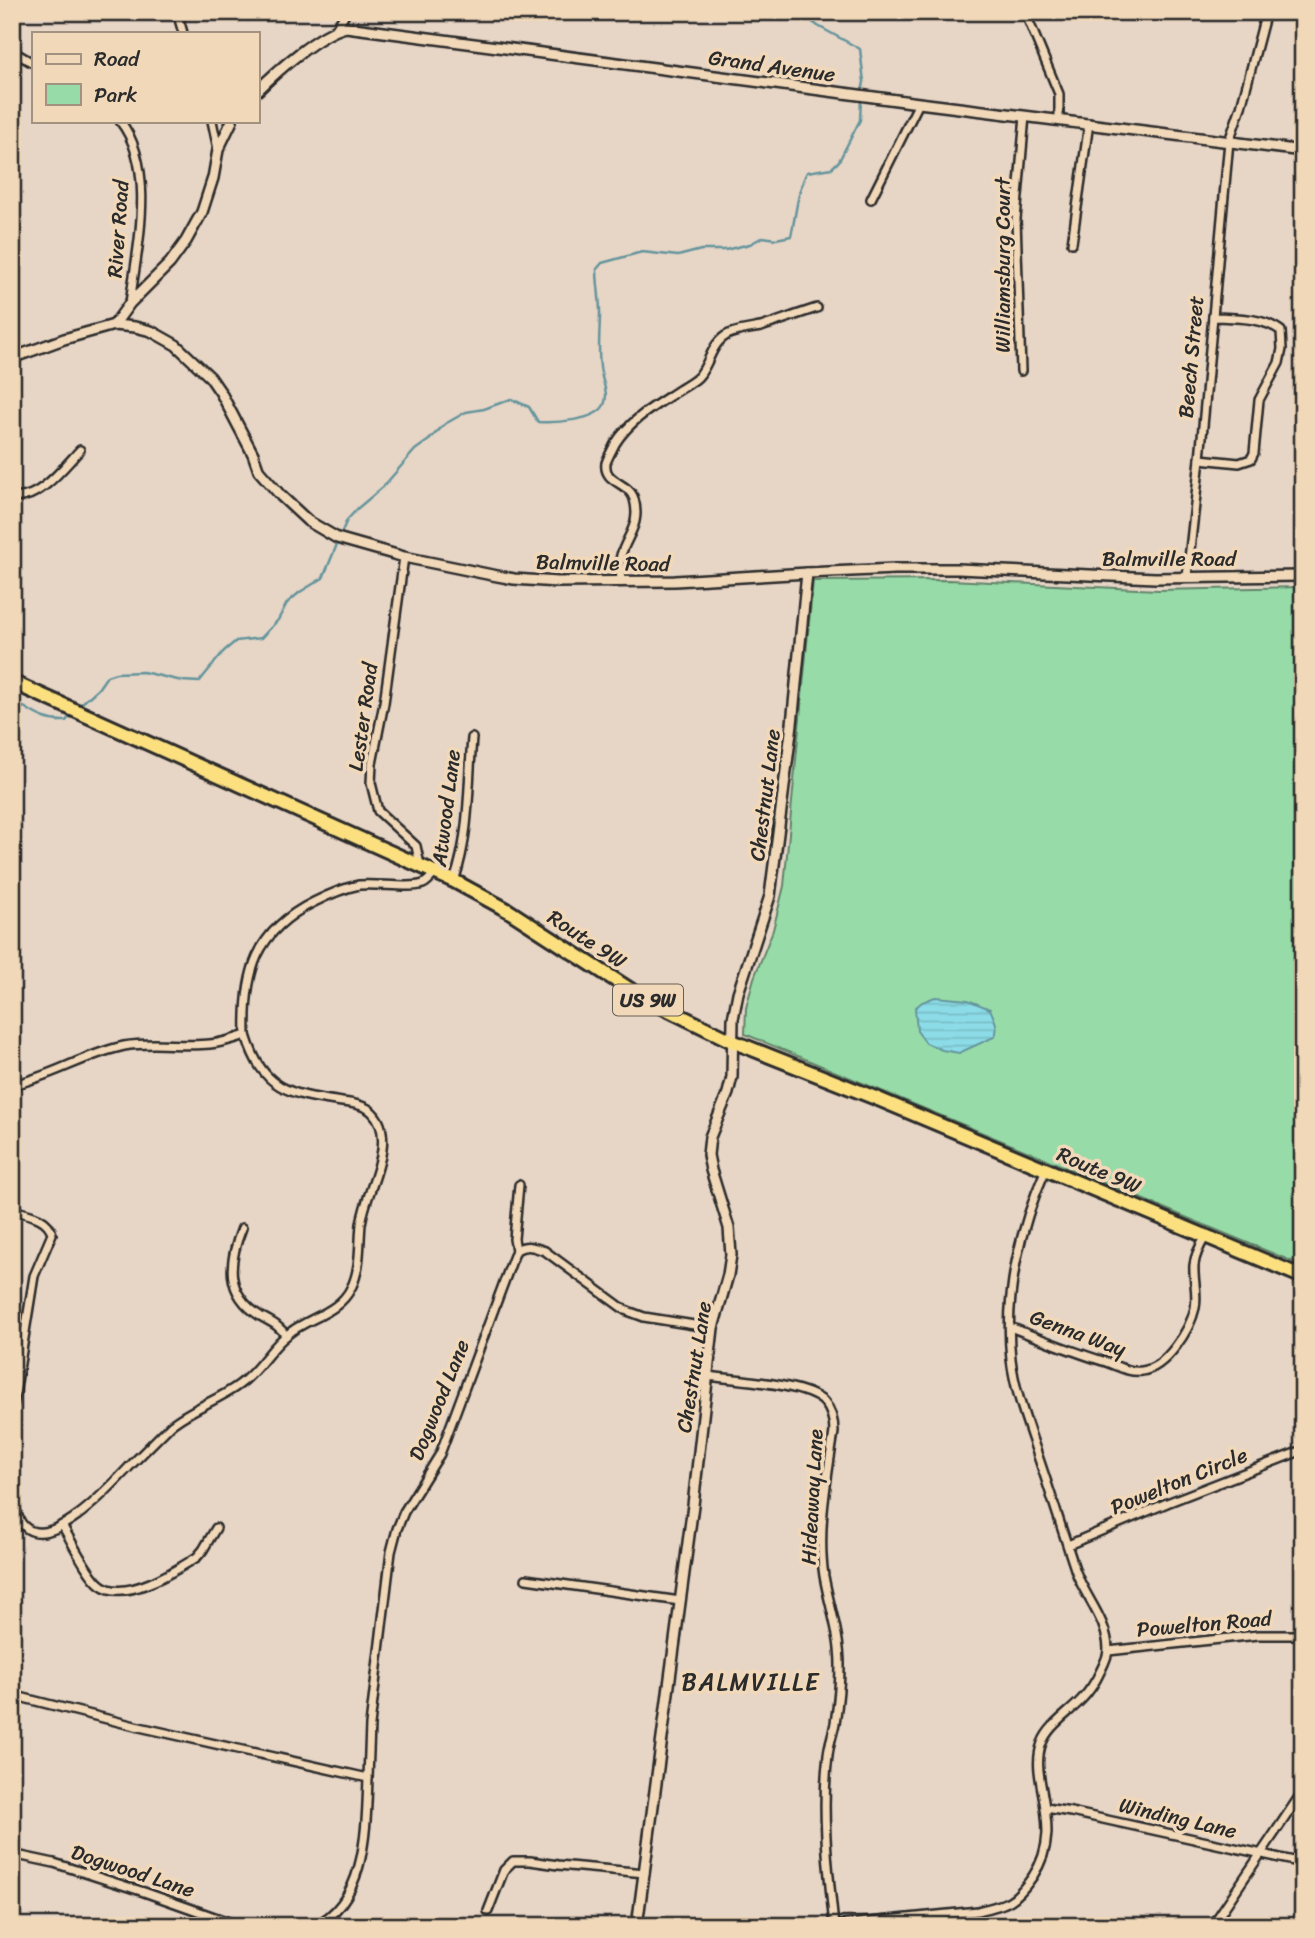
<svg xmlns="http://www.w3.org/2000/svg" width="1315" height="1938" font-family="Sriracha,sans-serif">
<defs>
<pattern id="water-rules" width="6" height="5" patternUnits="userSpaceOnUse" patternTransform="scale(1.75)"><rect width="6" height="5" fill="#8cdce7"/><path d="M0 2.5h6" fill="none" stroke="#79bdc6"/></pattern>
</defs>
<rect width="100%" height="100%" fill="#e7d5c6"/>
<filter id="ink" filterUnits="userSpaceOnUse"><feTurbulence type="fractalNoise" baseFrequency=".0143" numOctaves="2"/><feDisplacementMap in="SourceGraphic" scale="14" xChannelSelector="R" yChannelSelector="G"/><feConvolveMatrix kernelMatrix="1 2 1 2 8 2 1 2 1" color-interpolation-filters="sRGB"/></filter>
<g filter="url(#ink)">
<polygon fill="#97dca8" stroke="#61846a" stroke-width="2" points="950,580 1158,590 1303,587 1303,1266 745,1034 746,1008 754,978 773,930 784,886 813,581"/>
<path fill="url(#water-rules)" stroke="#65959c" stroke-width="2" d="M935,997L968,1000L990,1009C994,1018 1000,1029 994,1037L959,1053L942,1050L926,1043L917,1031L915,1008L922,1002Z"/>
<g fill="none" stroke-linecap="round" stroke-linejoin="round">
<g stroke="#65959c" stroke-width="2.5">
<polyline points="799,12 818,26 860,49 864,82 862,92"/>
<path d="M340,536L347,520L358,508L383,487L415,450L429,440L445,424L466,412L484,409L511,399L529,407L538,422C554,423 596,421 604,405C609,395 603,383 601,373C597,354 600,332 600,313C600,298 597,284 597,269L602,263L642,252L678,256L701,250H725L750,244L763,237L776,239L791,236C796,215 797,191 807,172L832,168L839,161L860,120L861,98"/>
<polyline points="81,704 98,689 107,676 116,673 143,672 182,681 199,682 224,651 236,641 261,638 278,620 287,603 300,592 323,578 338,542"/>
<path d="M12,712L24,707C38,716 49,722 66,721L70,716"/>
</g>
<g stroke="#2b2b2b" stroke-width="12">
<g id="minor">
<polyline points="177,12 183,33"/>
<polyline points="1025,12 1059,94 1059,120"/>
<polyline points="336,29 346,12"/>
<polyline points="12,51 33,63"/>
<path d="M120,121C157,168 137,248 130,303"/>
<polyline points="212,121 218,149"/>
<polyline points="871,199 919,103"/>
<polyline points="1072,243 1089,123"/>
<polyline points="1021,371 1016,219 1025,116"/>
<path d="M1200,459L1239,463L1251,459L1254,453L1259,400L1279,363L1282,349L1281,331C1263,317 1235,318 1213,317"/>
<path d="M12,497C38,502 64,467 80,450"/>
<polyline points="404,557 384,703 372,764 371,783 378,811 416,846 420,865"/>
<polyline points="1187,577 1200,459 1229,141 1241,107 1266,12"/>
<path d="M621,582C621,573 618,563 621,555C628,534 641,524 634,499C629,482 603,483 606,463C608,457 612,450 615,444C630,420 653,407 676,392C683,387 692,383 698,377C710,364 711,342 729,334C739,330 750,329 761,327C779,321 798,314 817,308"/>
<path d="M454,881C470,836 468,785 472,738"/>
<path d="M12,1085C51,1077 85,1054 124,1046C153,1041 181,1047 210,1044C222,1043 234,1039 246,1035C244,973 255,931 314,902C328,895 344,888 359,885C376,883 412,889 423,884C428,882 431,877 435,873"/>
<path d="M12,1210C27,1214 49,1217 52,1234L34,1276L12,1413"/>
<path d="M242,1228C228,1263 225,1293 260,1316C271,1322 279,1325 286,1336"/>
<polyline points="516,1250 514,1239 519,1185"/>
<path d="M1010,1327C1041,1339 1073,1352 1106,1362C1117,1366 1130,1373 1142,1371C1166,1368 1190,1330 1195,1308C1198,1293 1193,1280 1194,1265C1195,1255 1201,1244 1206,1236"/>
<path d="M708,1376C735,1380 805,1383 824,1402C832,1411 834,1421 834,1432C827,1479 817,1529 824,1576C829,1605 840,1634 840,1665C840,1684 838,1704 835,1723C833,1734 829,1744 828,1755C821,1810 828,1869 834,1925"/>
<path d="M12,1496C15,1505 17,1520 24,1526C51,1553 112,1485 129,1467C143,1453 157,1439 171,1425C192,1408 219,1400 240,1384C261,1369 271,1345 292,1331C312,1317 340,1311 351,1288C361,1269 359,1245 361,1224C363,1212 367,1200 371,1189C379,1167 392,1131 372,1112C365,1105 352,1103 342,1102C290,1094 263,1091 246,1035"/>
<path d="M62,1525C71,1540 88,1576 101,1585C125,1603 175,1571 197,1557L203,1550L216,1528"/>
<polyline points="1068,1545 1167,1503 1303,1450"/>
<polyline points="526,1579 680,1601"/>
<polyline points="1108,1651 1258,1635 1303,1635"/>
<path d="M12,1695L135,1726L368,1778C366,1828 367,1901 314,1926"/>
<path d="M368,1778L370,1725L391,1552L397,1529L404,1512L440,1454L516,1250C527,1244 534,1247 545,1251L625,1310L644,1317L713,1328"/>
<polyline points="1046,1808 1071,1812 1303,1863"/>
<polyline points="12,1854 54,1863 144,1892 240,1926"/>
<polyline points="488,1911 504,1870 513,1861 530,1861 558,1865 645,1873"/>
<path d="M828,1926L978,1911C1008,1904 1015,1902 1033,1876C1052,1847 1048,1822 1042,1790C1039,1774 1036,1759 1042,1743C1049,1725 1068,1714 1081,1700C1090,1691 1096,1681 1101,1670C1104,1664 1108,1656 1108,1650C1108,1621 1085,1597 1076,1572C1063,1533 1051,1494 1038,1456C1028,1425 1015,1393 1011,1359C1004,1295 1020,1227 1046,1169"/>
<polyline points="1212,1926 1303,1791"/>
</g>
</g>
<g stroke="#2b2b2b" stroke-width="14">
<g id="tertiary">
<path d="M257,91C276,72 319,33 346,27L919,103L1303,151"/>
<polyline points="114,325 130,303 170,263 186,241 202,212 213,178 218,150 232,121"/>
<polyline points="12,358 64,339 114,325 135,327 151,331 176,345 210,377 221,393 253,454 259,471 281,496 308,521 337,538 404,557 492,575 514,579 557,582 675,581 807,573 895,569 958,569 1155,578 1303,576"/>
<polyline points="637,1926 693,1505 713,1328 728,1275 731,1255 729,1228 711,1170 708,1155 710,1137 728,1093 732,1077 733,1019 738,993 770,896 792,724 807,573"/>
</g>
</g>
<g stroke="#2b2b2b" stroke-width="18">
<polyline id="trunk" points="12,682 454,881 509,911 640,996 732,1041 878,1099 1303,1277"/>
</g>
<use href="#minor" stroke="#f1d8b9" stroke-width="7"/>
<use href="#tertiary" stroke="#f1d8b9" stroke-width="9"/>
<use href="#trunk" stroke="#fce080" stroke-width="12"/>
</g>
</g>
<g text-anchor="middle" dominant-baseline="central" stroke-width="7" stroke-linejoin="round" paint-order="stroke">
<rect fill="#f1d8b9" stroke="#665f56" stroke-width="2" x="613" y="984.5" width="70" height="31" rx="5"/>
<g font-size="19" font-weight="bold" fill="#2b2b2b">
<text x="648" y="1000">US 9W</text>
</g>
<g font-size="21" fill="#2b2b2b" stroke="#f1d8b9">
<text transform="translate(772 66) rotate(8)">Grand Avenue</text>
<text transform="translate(118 229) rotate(-86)">River Road</text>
<text transform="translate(1003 265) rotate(-90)">Williamsburg Court</text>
<text transform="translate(1191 357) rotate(-85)">Beech Street</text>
<text x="1169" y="559">Balmville Road</text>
<text transform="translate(603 563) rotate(1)">Balmville Road</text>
<text transform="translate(363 717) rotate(-82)">Lester Road</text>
<text transform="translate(765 795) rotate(-83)">Chestnut Lane</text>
<text transform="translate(446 808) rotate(-83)">Atwood Lane</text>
<text transform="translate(587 939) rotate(33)">Route 9W</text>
<text transform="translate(1099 1170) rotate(23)">Route 9W</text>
<text transform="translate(1078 1333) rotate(20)">Genna Way</text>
<text transform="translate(694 1367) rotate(-81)">Chestnut Lane</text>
<text transform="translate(439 1400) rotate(-68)">Dogwood Lane</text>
<text transform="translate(1179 1481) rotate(-22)">Powelton Circle</text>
<text transform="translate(812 1497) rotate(-87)">Hideaway Lane</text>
<text transform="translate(1204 1624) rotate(-5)">Powelton Road</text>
<text transform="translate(1178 1818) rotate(13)">Winding Lane</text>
<text transform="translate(133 1871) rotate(18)">Dogwood Lane</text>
</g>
<g font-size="24" letter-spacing="2" fill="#2b2b2b" stroke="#f1d8b9">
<text x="751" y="1682">BALMVILLE</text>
</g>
</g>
<rect width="1315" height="1938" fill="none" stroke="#f1d8b9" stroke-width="42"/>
<rect x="21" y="21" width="1273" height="1896" fill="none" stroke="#2b2b2b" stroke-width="2.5" filter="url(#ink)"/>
<rect x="32" y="32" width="228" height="91" fill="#f1d8b9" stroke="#a29380" stroke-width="2"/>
<rect x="46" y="54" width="35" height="10" fill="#f1d8b9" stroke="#a29380" stroke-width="2"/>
<text x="94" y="66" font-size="21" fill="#2b2b2b">Road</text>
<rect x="46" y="84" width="35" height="21" fill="#97dca8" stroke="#a29380" stroke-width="2"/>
<text x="94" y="102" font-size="21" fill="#2b2b2b">Park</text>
</svg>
